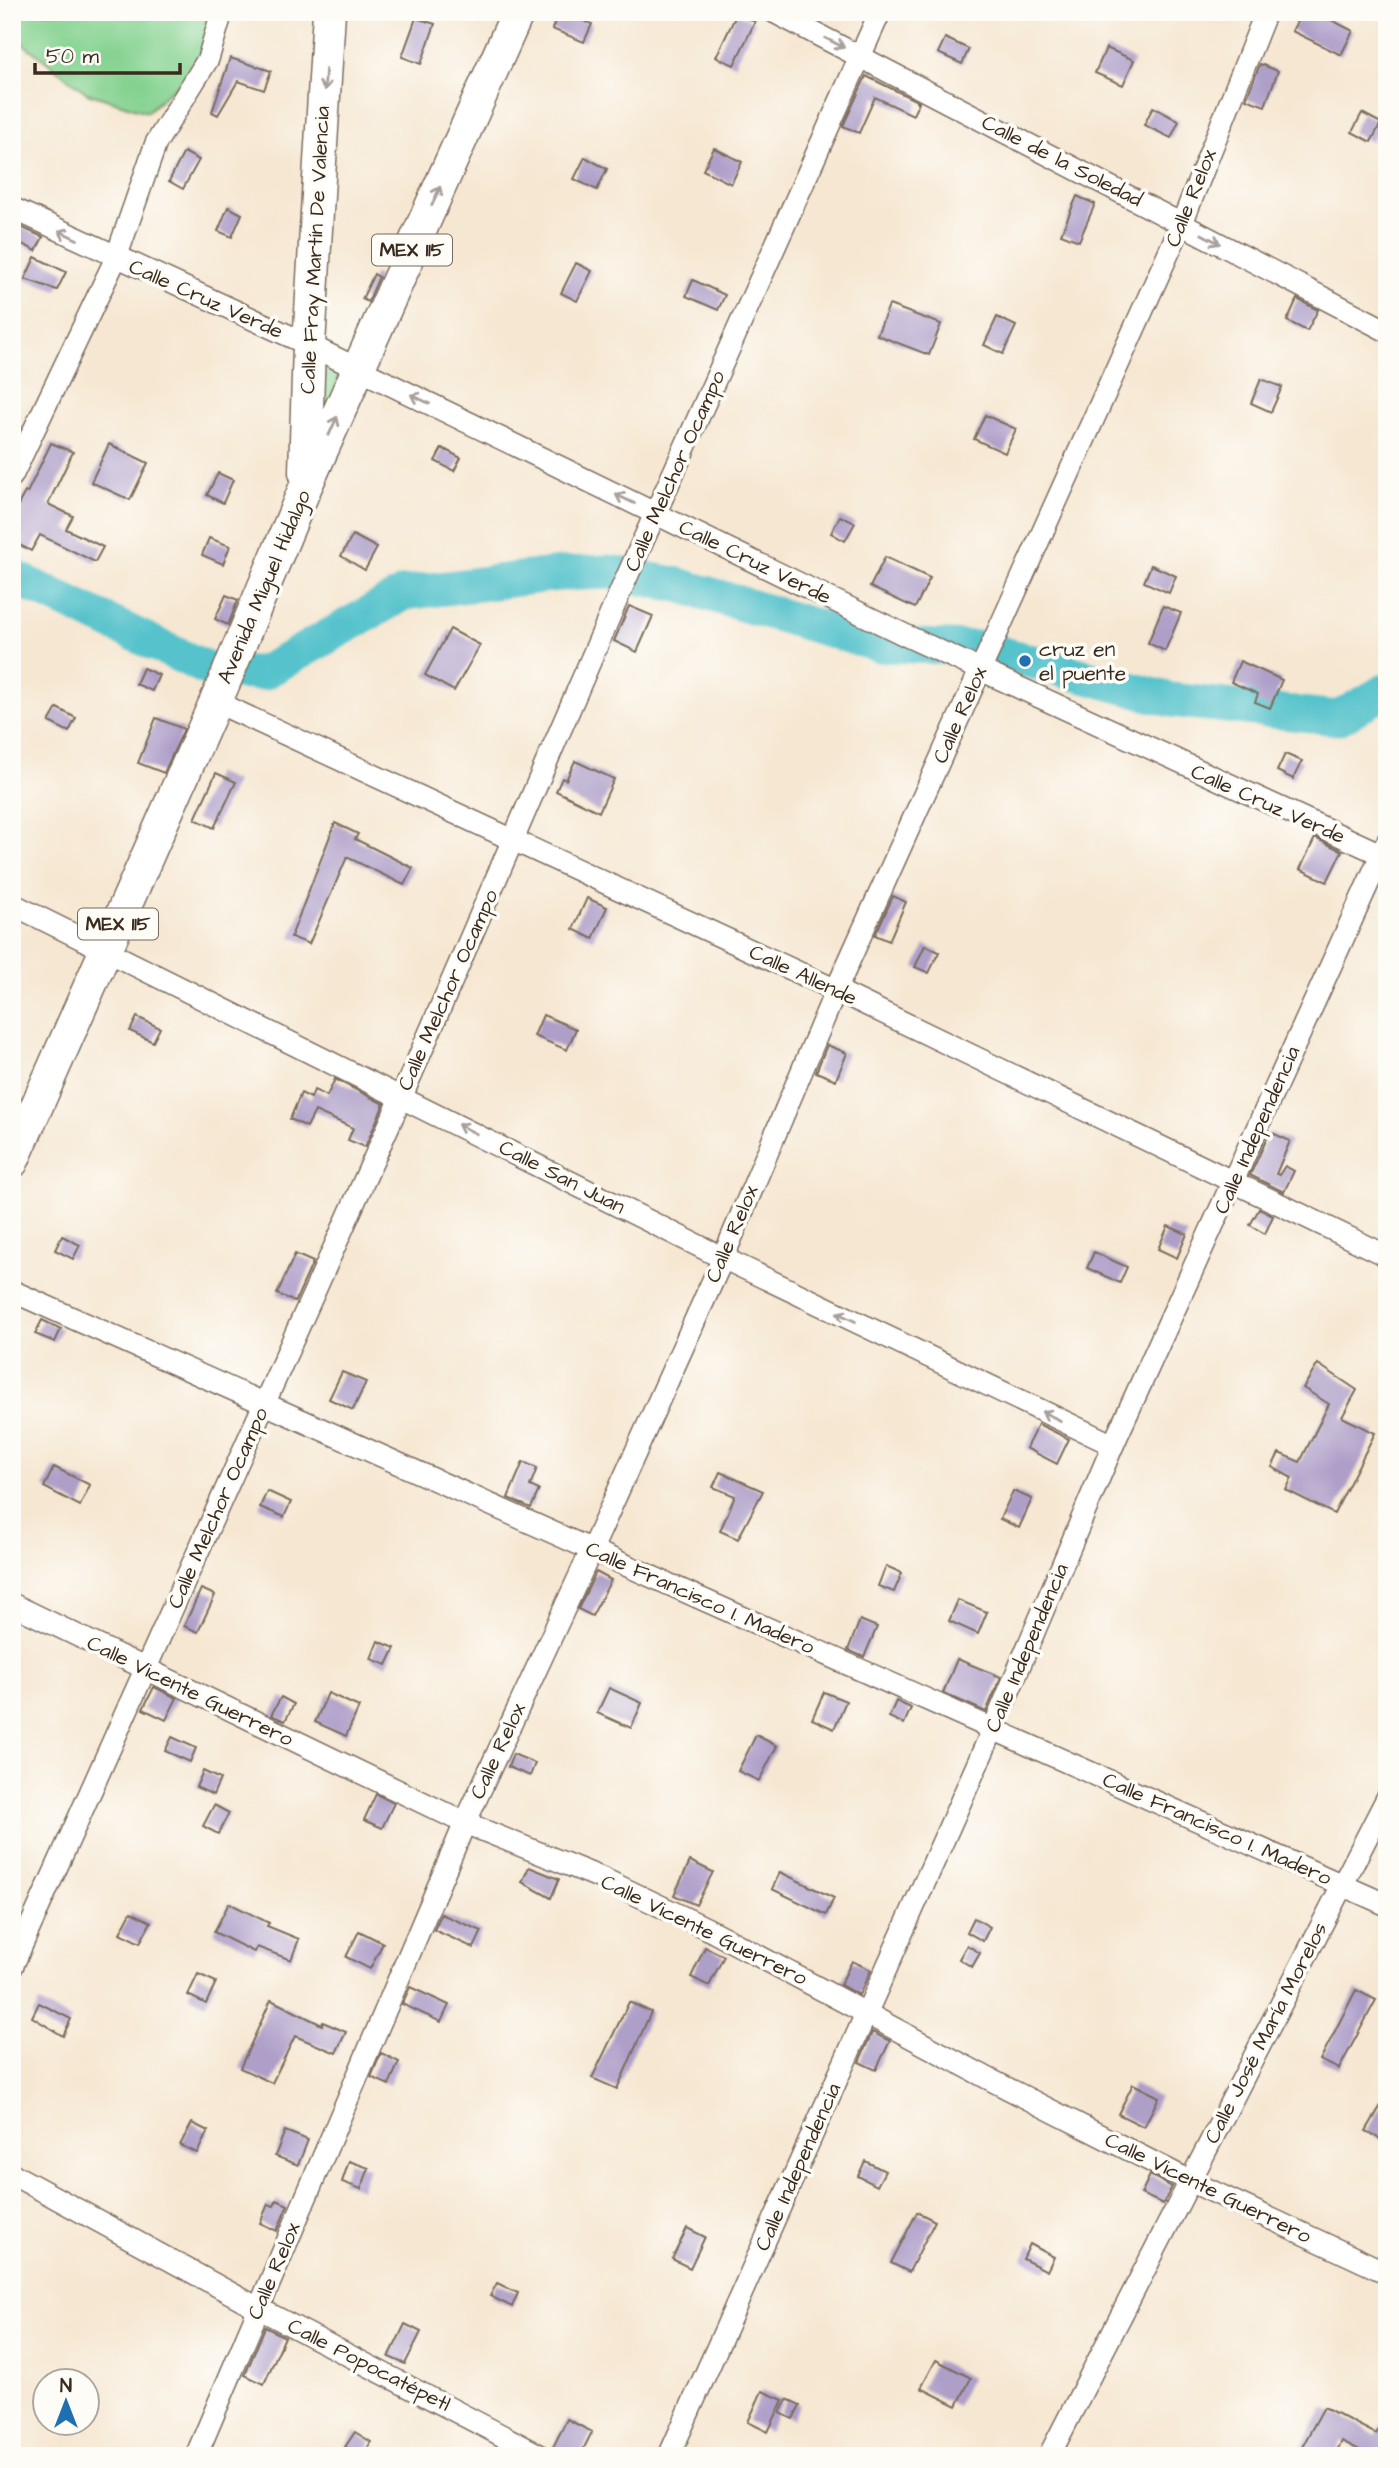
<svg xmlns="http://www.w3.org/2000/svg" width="1399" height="2468" font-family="'Architects Daughter',sans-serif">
<rect width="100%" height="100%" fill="#fdfcf7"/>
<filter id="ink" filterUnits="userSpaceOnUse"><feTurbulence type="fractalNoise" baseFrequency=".0143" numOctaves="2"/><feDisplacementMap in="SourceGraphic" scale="14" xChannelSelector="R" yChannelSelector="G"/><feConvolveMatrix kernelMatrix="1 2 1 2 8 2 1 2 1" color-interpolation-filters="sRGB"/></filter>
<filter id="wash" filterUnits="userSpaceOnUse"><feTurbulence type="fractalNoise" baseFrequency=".00686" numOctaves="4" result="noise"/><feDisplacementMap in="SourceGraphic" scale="28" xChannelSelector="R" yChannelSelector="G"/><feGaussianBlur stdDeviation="1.57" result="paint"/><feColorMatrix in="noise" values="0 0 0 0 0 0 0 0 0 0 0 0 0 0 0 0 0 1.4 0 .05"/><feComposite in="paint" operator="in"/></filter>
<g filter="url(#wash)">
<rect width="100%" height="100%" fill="#f6e7d2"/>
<g fill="#84d290" stroke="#607e57" stroke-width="2">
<polygon points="12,12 213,12 202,62 147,112 87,93 12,35"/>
<polygon points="322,361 357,375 318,419"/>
</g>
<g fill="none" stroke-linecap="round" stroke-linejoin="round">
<polyline stroke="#56c3cc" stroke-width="35" points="12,576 214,672 263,673 405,593 560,574 609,572 679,585 878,645 982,648 1171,700 1338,718 1387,690"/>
</g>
<g id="blocks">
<g fill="#ae9fc9">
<polygon points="559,12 592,24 584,42 552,29"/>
<polygon points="1302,12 1316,12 1353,31 1341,55 1292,31"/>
<polygon points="737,13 755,22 734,65 716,57"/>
<polygon points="416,18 435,24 421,64 402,57"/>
<polygon points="945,38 969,49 962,64 938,53"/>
<polygon points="1106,48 1134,60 1123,85 1095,73"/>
<polygon points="230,58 271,71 264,90 238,81 218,115 212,112"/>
<polygon points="1260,64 1278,71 1265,106 1246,99"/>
<polygon points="866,76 919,102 913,115 875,97 859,133 843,126"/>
<polygon points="1153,107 1179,121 1171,138 1144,125"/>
<polygon points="1362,113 1381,123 1371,142 1352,132"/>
<polygon points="714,148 742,162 731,184 703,170"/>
<polygon points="184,152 199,160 183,189 169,181"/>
<polygon points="585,157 607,169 597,190 574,179"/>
<polygon points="1077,196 1095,204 1079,241 1061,234"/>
<polygon points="228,207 242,214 232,237 218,231"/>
<polygon points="12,223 43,237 36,251 12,239"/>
<polygon points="35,257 66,272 57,290 25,279"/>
<polygon points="576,263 592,271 577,301 561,293"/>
<polygon points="374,274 379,277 368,302 362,299"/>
<polygon points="693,280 725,295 718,310 686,296"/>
<polygon points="1297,299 1318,310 1307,331 1287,321"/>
<polygon points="889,305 941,324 929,355 877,335"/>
<polygon points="997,317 1016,326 1003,354 984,345"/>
<polygon points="1261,379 1282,387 1271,412 1251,403"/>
<polygon points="985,415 1016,429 1005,453 974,439"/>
<polygon points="51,443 73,452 48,504 73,516 66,529 103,547 95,562 40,535 31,551 12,541 12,516 25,492 27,493"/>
<polygon points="109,444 148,463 130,500 91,482"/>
<polygon points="442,448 461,458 454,471 435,461"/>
<polygon points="218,473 233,480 223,503 207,495"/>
<polygon points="840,516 855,523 845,541 831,533"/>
<polygon points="353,535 377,548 365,570 341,556"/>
<polygon points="209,538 230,546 223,564 202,555"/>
<polygon points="885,557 930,578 915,608 870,587"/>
<polygon points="1151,565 1176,576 1169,593 1144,582"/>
<polygon points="226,595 238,600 228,625 215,619"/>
<polygon points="629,606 653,616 637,652 614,641"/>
<polygon points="1163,606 1181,613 1165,651 1148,643"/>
<polygon points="450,629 480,645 454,691 425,675"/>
<polygon points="1240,661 1282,680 1270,708 1255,702 1258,694 1231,682"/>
<polygon points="143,668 159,675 152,691 136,684"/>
<polygon points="57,708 76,718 69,732 49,722"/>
<polygon points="156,718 184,729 164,773 138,763"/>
<polygon points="1285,754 1302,761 1293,779 1277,771"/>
<polygon points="575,761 614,779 599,812 556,791 562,778 566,780"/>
<polygon points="216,773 236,782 214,828 195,819"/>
<polygon points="335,823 358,834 355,839 413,868 404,885 347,857 309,944 291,937"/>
<polygon points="1315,838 1342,851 1327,882 1300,869"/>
<polygon points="893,896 906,902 889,941 875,935"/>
<polygon points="587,898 607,907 593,939 573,929"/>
<polygon points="925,945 939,952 929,973 915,967"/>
<polygon points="543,1015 576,1029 567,1050 534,1036"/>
<polygon points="137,1017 160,1028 153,1042 130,1031"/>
<polygon points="827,1045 847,1053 836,1080 816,1072"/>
<polygon points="335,1079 384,1104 365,1147 348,1140 353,1128 315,1111 307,1127 290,1119 301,1093 311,1098 314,1090 327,1096"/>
<polygon points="1270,1132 1290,1141 1276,1174 1279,1175 1285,1166 1294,1171 1284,1192 1250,1175"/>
<polygon points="1259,1209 1273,1216 1265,1234 1250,1225"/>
<polygon points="1168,1226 1187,1234 1177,1258 1158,1249"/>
<polygon points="62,1236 80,1245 73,1259 55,1250"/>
<polygon points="1094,1252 1127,1267 1120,1283 1087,1268"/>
<polygon points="295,1254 313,1262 295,1302 277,1294"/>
<polygon points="42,1320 61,1329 55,1342 35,1334"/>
<polygon points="1318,1364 1357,1390 1342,1417 1375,1433 1334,1514 1286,1490 1292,1478 1272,1467 1279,1453 1300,1462 1329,1404 1303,1388"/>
<polygon points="342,1372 366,1382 353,1410 329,1399"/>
<polygon points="1038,1424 1069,1439 1057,1464 1026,1448"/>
<polygon points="523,1462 537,1468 530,1486 539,1490 531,1508 508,1498"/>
<polygon points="54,1467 90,1485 80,1506 44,1487"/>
<polygon points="720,1472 763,1491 738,1539 720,1531 735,1496 713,1487"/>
<polygon points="267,1491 291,1502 284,1517 260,1507"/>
<polygon points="1013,1491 1032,1499 1019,1528 1000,1519"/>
<polygon points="886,1566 902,1573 894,1592 878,1586"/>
<polygon points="596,1572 611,1580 592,1616 578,1609"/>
<polygon points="201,1589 215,1595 198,1632 184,1626"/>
<polygon points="958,1600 987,1612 978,1634 949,1621"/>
<polygon points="860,1620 877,1627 864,1657 848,1650"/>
<polygon points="378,1641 395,1648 387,1665 371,1659"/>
<polygon points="957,1659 1001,1677 986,1712 943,1693"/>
<polygon points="154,1687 177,1698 166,1720 143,1709"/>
<polygon points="609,1688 642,1703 631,1728 597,1713"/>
<polygon points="824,1692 846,1701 834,1729 812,1719"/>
<polygon points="328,1693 359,1707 346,1736 315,1722"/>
<polygon points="281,1697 294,1704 285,1721 271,1715"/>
<polygon points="896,1701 911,1708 904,1724 889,1717"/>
<polygon points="756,1735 777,1746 759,1781 738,1771"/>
<polygon points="172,1737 196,1748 190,1762 165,1751"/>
<polygon points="513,1754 535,1763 530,1776 508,1767"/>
<polygon points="203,1771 220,1779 213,1795 196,1787"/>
<polygon points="376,1794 394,1803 382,1828 364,1820"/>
<polygon points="214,1805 229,1813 218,1834 203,1826"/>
<polygon points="690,1861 713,1872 696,1905 674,1895"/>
<polygon points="529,1867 559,1879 551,1898 522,1882"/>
<polygon points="780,1872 834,1898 826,1915 772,1889"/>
<polygon points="229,1903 269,1923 267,1926 299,1939 291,1960 257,1947 254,1952 214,1932"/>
<polygon points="131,1912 151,1922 140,1943 120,1933"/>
<polygon points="441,1914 482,1931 474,1948 434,1930"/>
<polygon points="974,1918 990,1927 983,1941 967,1932"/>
<polygon points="359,1931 383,1943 370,1969 346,1957"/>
<polygon points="967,1945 980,1953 972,1967 959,1959"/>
<polygon points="705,1947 724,1956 709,1986 691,1977"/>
<polygon points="852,1961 871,1970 859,1995 840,1985"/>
<polygon points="198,1974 216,1982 206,2004 188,1995"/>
<polygon points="410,1987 449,2005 441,2022 402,2004"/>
<polygon points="1356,1990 1376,2000 1339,2069 1320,2060"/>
<polygon points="271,2000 322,2025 323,2022 346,2032 336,2053 295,2036 272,2083 240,2068"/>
<polygon points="629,2002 651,2012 617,2089 592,2078"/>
<polygon points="39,2003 71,2019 63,2036 32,2017"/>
<polygon points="872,2032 890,2041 876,2070 859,2062"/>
<polygon points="381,2053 399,2062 389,2085 371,2077"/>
<polygon points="1133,2084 1159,2097 1144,2127 1118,2114"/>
<polygon points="1387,2095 1387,2143 1366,2131"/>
<polygon points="192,2123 208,2131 197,2153 180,2145"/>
<polygon points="285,2131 308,2140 298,2165 275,2156"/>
<polygon points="349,2161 369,2168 361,2189 342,2182"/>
<polygon points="865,2161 885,2171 877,2186 858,2176"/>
<polygon points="1150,2175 1172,2187 1163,2204 1141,2194"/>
<polygon points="277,2200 288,2205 277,2231 260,2223 268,2204 274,2206"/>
<polygon points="917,2212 935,2221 909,2272 891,2263"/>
<polygon points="687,2228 705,2237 690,2268 672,2259"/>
<polygon points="1030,2244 1054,2257 1047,2271 1023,2259"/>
<polygon points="497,2283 518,2293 512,2307 490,2296"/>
<polygon points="405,2324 421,2332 405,2364 389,2357"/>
<polygon points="265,2327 285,2337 264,2384 245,2375"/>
<polygon points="936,2360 971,2378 957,2406 921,2388"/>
<polygon points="762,2391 783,2400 768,2432 748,2422"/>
<polygon points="787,2399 800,2405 793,2419 780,2413"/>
<polygon points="1324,2407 1376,2434 1387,2415 1387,2456 1371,2456 1342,2441 1334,2456 1297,2456"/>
<polygon points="567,2419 592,2432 580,2456 554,2456 552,2449"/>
<polygon points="355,2432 371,2442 363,2456 345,2447"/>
</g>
</g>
</g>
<g filter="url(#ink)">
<use href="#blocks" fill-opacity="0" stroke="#7c6c5d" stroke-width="2"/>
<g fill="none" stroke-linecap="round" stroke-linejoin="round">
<g stroke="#7c6c5d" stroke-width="24">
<g id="minor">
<polyline points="774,12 1387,331"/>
<polyline points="12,208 309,345 907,636 1387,857"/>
<polyline points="12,476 116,258 156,143 208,59 222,12"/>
<polyline points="216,702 836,990 1387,1256"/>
<polyline points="12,904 723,1258 1113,1445"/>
<polyline points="12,1291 1387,1905"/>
<polyline points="12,1604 465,1823 606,1880 708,1929 991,2080 1190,2181 1387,2273"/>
<polyline points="12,1967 402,1096 621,590 880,12"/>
<polyline points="12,2174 258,2308 541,2456"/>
<polyline points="196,2456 465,1823 592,1549 723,1258 836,990 1182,223 1266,12"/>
<polyline points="669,2456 993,1729 1113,1445 1387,842"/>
<polyline points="1049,2456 1387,1798"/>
</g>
</g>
<g stroke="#7c6c5d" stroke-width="35">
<g id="primary">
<polyline points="305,472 309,345 329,12"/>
<polyline points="12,1162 223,685 305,488 518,12"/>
</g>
</g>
<use href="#minor" stroke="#fff" stroke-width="21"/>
<use href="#primary" stroke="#fff" stroke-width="32"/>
</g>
<defs><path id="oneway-shaft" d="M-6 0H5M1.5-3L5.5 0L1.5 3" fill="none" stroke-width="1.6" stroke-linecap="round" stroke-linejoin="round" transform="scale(1.75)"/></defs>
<g stroke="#a79f9a">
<use href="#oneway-shaft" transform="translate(835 43) rotate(27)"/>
<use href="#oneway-shaft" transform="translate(325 80) rotate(93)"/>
<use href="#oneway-shaft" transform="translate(436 196) rotate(-66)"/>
<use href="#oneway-shaft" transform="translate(68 235) rotate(-154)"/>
<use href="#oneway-shaft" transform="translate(1211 239) rotate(28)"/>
<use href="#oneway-shaft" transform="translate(420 399) rotate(-154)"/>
<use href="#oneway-shaft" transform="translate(333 426) rotate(-66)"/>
<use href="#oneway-shaft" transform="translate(625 499) rotate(-154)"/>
<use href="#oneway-shaft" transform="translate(467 1129) rotate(-153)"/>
<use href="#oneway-shaft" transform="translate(846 1317) rotate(-154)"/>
<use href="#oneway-shaft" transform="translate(1051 1416) rotate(-154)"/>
</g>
</g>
<circle fill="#1f6fb2" stroke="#fdfcf7" stroke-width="2.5" cx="1025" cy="661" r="7"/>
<g text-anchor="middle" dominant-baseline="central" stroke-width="7" stroke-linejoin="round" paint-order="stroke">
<g fill="#fdfcf7" stroke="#75695f" stroke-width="2">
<rect x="372" y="234.5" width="80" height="31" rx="5"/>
<rect x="78" y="908.5" width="80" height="31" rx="5"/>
</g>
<g font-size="19" font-weight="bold" fill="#3b2a1e">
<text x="412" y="250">MEX 115</text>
<text x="118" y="924">MEX 115</text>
</g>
<g font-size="21" fill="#3b2a1e" stroke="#fdfcf7">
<text transform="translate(1062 161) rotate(27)">Calle de la Soledad</text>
<text transform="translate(1191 198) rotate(-68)">Calle Relox</text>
<text transform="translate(315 250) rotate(-87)">Calle Fray Martín De Valencia</text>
<text transform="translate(206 299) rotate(24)">Calle Cruz Verde</text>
<text transform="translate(675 471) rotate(-66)">Calle Melchor Ocampo</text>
<text transform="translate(755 562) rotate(26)">Calle Cruz Verde</text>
<text transform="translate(264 587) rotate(-67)">Avenida Miguel Hidalgo</text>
<text transform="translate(960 715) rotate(-66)">Calle Relox</text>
<text transform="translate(1268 804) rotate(24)">Calle Cruz Verde</text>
<text transform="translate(803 975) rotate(25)">Calle Allende</text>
<text transform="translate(448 990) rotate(-66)">Calle Melchor Ocampo</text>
<text transform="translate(1257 1130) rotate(-66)">Calle Independencia</text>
<text transform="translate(562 1177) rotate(27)">Calle San Juan</text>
<text transform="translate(732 1234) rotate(-67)">Calle Relox</text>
<text transform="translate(218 1508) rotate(-66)">Calle Melchor Ocampo</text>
<text transform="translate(700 1598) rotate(24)">Calle Francisco I. Madero</text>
<text transform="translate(1027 1648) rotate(-67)">Calle Independencia</text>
<text transform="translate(190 1691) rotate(26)">Calle Vicente Guerrero</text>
<text transform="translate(498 1751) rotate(-65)">Calle Relox</text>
<text transform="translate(1217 1829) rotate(24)">Calle Francisco I. Madero</text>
<text transform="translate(704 1930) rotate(26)">Calle Vicente Guerrero</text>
<text transform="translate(1266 2033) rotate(-63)">Calle José María Morelos</text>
<text transform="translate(798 2167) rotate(-66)">Calle Independencia</text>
<text transform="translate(1208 2188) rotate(26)">Calle Vicente Guerrero</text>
<text transform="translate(274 2271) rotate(-67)">Calle Relox</text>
<text transform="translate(369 2365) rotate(27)">Calle Popocatépetl</text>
</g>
<g font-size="21" fill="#3b2a1e" stroke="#fdfcf7" text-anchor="start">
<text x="1039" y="649">cruz en<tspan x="1039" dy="24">el puente</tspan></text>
</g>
</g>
<rect width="1399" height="2468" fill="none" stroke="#fdfcf7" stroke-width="42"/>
<g transform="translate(66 2402)"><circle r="33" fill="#fdfcf7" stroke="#afa8a0" stroke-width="2"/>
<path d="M0-5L12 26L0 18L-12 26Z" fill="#1f6fb2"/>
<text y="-10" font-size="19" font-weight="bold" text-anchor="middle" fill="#3b2a1e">N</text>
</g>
<path d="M35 63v10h145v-10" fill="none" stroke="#3b2a1e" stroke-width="3.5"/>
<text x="46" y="63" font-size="21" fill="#3b2a1e" stroke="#fdfcf7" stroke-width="5" paint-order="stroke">50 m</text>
</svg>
